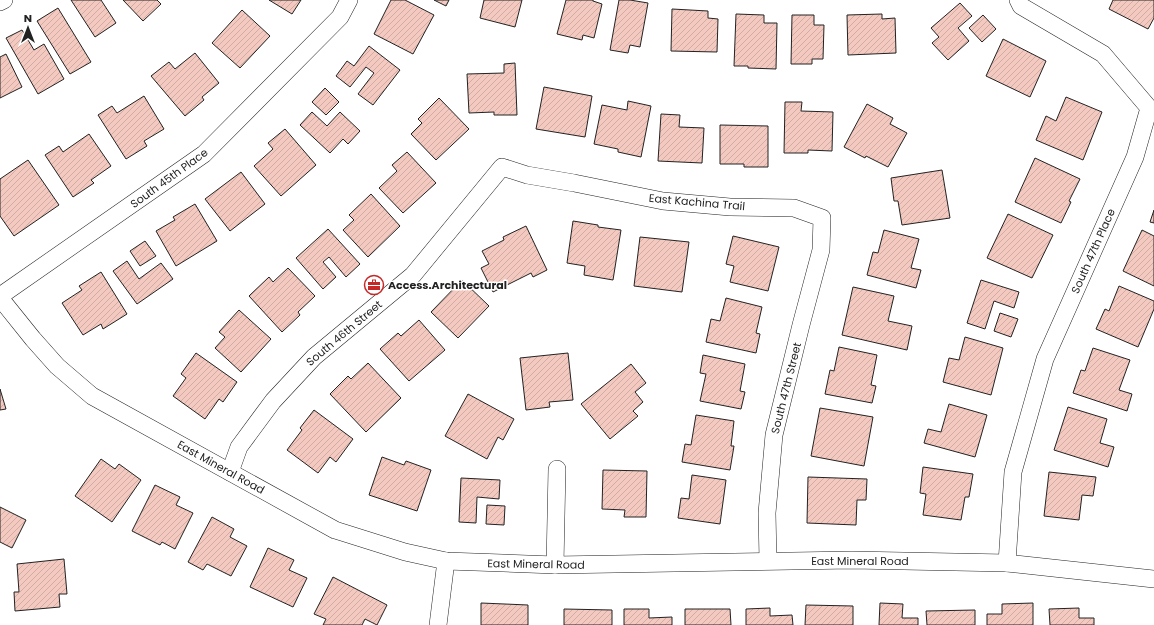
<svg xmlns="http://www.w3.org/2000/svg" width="1154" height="625" font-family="Poppins,sans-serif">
<defs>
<pattern id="building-hatch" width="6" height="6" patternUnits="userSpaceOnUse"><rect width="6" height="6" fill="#f3c9c0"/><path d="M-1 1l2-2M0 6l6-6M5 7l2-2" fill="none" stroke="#d0aca5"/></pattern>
</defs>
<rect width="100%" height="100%" fill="#fff"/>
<g fill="url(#building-hatch)" stroke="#222">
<polygon points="71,0 101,0 116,23 95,37"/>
<polygon points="123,0 157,0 161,4 143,21"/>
<polygon points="269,0 301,0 292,14"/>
<polygon points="391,0 405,0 434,15 413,54 374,34"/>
<polygon points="434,0 449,0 446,6"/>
<polygon points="484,0 522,0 515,27 480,18"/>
<polygon points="566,0 593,0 593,1 602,4 594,38 583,35 582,40 557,34"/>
<polygon points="619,0 630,0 648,3 640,47 630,45 628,53 610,50"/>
<polygon points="1113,0 1154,0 1154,18 1148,29 1109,9"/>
<polygon points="960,3 972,16 958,28 969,41 948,60 932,43 939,37 931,28"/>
<polygon points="58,8 91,62 70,74 37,21"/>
<polygon points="672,9 708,11 708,18 718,19 717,52 671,51"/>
<polygon points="242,10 270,36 240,68 212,43"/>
<polygon points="736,14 764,15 764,23 777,23 776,69 748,68 748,66 734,66"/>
<polygon points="882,14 882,19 895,18 896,53 848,55 847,15"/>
<polygon points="792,15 814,15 814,25 824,25 823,59 812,59 812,64 791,64"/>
<polygon points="983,15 996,29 982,42 969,28"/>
<polygon points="22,30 34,50 44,44 64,79 38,94 6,38"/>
<polygon points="1003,39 1046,61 1030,97 986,76"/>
<polygon points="369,46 400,70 373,105 358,94 374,73 366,67 350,87 336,76 347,61 354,66"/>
<polygon points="195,53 219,83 202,97 204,100 185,116 151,76 169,62 175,69"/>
<polygon points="6,54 22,87 0,98 0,57"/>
<polygon points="515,63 517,115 494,115 494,112 469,113 467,74 504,73 504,64"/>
<polygon points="544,87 592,96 585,137 536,129"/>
<polygon points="325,88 339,102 326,115 312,102"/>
<polygon points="144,96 164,129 144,141 147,146 126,159 98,115 112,106 117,113"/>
<polygon points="1066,97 1102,112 1083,160 1036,140 1046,116 1056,121"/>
<polygon points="439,98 469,129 436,160 411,134 422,123 418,119"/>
<polygon points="628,101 651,106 641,157 618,152 618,149 594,144 602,105 627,110"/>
<polygon points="785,102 802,102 801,111 833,112 832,151 808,150 808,153 784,153"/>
<polygon points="867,104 893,118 890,124 907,133 888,167 866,156 865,158 844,147"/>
<polygon points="312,112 327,126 340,112 360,131 348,144 343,139 330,153 300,125"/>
<polygon points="661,114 680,115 679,127 704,128 702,163 658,161"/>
<polygon points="720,125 768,126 768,167 744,167 744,164 720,164"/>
<polygon points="285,129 316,165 281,196 254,166 273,149 268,143"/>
<polygon points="89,134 111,166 91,180 94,183 73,197 45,155 59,146 63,152"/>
<polygon points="407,152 436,183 403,213 379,188 397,171 392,165"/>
<polygon points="1035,158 1080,179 1069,201 1071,202 1061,223 1015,202"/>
<polygon points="28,160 59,205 14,236 0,216 0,179"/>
<polygon points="942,170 950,218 902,225 898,201 894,201 891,178"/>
<polygon points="241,172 265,204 230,231 205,199"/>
<polygon points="371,194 400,226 368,257 343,230 354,220 349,215"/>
<polygon points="195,204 217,241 176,266 156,231 175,220 173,217"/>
<polygon points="1154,210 1154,223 1150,222"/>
<polygon points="1008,214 1053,235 1032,278 987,258"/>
<polygon points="573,221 598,225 598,227 621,230 613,280 584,275 585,266 567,263"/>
<polygon points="526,226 547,270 533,277 531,273 493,292 481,268 489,264 482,251 504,240 503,237"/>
<polygon points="328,229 360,264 346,277 329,257 323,262 336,277 323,289 296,258"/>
<polygon points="884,230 919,239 911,268 921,270 916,288 867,275 873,252 878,253"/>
<polygon points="1142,230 1154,236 1154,286 1123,271"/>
<polygon points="733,236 779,247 768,291 730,282 734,266 726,264"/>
<polygon points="640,237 689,242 682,292 634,286"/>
<polygon points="145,241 156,256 140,266 130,251"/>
<polygon points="127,261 139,279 161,263 173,279 137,304 113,271"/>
<polygon points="288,268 315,296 298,312 300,315 282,332 249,296 269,277 273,282"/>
<polygon points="101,272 127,314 103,329 101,324 83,335 62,303 82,290 79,286"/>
<polygon points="462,280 489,306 458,338 431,312"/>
<polygon points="981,280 1019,292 1014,308 994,301 985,329 967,323"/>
<polygon points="1119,286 1154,301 1154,309 1138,347 1096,329 1105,309 1109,311"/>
<polygon points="853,287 894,296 888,321 912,326 907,350 842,335"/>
<polygon points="726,298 762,307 756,333 760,334 756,353 706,342 711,319 720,321"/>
<polygon points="239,310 271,339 241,372 215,348 225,337 219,332"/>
<polygon points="1000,313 1018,319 1011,337 994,331"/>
<polygon points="419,320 445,350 409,381 380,349 398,333 401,336"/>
<polygon points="965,337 1003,348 991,395 943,382 949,358 959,360"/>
<polygon points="839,347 877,355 871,385 876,386 872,403 825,394 830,370 834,371"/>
<polygon points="1093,348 1130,360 1119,390 1132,394 1127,411 1073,393 1081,370 1085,371"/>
<polygon points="196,353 237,382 223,402 219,399 205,419 173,396 186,378 181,374"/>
<polygon points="568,353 573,400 549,402 550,407 526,410 520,358"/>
<polygon points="703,355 745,364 740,391 745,392 741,409 700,401 706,374 700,373"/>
<polygon points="368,363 401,398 366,432 330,394 348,376 351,379"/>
<polygon points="631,364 646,383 635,392 643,402 633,411 638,416 610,439 581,404"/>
<polygon points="0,389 6,409 0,410"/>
<polygon points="468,394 514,419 503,440 498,437 487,459 445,436"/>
<polygon points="949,404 987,415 975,457 924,443 928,429 941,432"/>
<polygon points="1068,407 1107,419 1100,443 1114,447 1108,467 1054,450"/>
<polygon points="820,408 873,417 864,466 811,456"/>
<polygon points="314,410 353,439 336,462 330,457 318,473 287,450 302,430 300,428"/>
<polygon points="696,415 734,421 731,446 734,446 730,470 682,462 685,444 691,445"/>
<polygon points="382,457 404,465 406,461 431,470 417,511 369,495"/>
<polygon points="101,459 115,469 119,464 141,480 112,522 75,496"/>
<polygon points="923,467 973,474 969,497 965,497 961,520 923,515 926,494 920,493"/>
<polygon points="603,470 647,471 646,517 624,517 625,510 602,509"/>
<polygon points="1049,472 1096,477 1093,496 1082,495 1079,520 1044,516"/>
<polygon points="692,475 726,480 720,524 678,518 681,498 689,499"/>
<polygon points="808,477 867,479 866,500 857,500 856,525 807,523"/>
<polygon points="461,478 500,480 499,499 477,497 476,523 459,522"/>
<polygon points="155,485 180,497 176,505 193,513 175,549 162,542 160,545 132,531"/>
<polygon points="487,505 505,506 504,525 486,524"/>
<polygon points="0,507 26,520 12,548 0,542"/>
<polygon points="212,517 234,529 230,537 247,546 231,576 207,564 203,570 188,562"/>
<polygon points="268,548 294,560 289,570 307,578 293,607 250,587"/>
<polygon points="64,559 67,594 59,594 60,607 15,611 14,592 19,592 17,564"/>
<polygon points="333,577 387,605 377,625 365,619 362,625 323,625 326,619 314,614"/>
<polygon points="481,603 528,605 528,625 481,625"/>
<polygon points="880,603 903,604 902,618 918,618 918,625 879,625"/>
<polygon points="1033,603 1033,625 987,625 987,614 1002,614 1002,604"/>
<polygon points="806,605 853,606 853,625 805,625"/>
<polygon points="770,608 770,616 792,615 793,625 746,625 746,609"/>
<polygon points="1079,608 1079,618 1094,618 1094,625 1050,625 1049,609"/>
<polygon points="564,609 612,610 612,625 564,625"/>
<polygon points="624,609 649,609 649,618 672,617 672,625 624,625"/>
<polygon points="685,609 730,609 731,625 685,625"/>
<polygon points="975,610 975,625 927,625 926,611"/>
</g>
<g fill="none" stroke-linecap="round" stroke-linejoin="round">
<g stroke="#222" stroke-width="18">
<g id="minor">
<polyline points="0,2 4,0"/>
<polyline points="0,296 204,154 340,17 349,0"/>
<polyline points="0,298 33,339 57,366 92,396 335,530 405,552 446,561 555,565 852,560 1007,563 1154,579"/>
<polyline points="230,472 239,447 273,401 314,357 413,275 502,167 527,175 574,183 663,201 730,207 794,208 822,218 821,250 801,325 774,435 767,513 768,560"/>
<polyline points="1007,563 1013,472 1045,359 1135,157 1149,108 1103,54 1021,6 1018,0"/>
<polyline points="555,565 557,469"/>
<polyline points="438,625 446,561"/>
</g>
</g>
<use href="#minor" stroke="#fff" stroke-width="17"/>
</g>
<defs>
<g id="office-ring" transform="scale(1)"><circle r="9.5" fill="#fff" stroke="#c62828" stroke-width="1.5"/><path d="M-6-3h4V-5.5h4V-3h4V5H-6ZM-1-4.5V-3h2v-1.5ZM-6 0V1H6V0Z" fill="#c62828"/></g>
</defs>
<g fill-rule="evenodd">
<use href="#office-ring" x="374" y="285"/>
</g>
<g text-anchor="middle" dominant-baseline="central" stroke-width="3" stroke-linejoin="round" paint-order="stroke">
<g font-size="11" fill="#222" stroke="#fff">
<text transform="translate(169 178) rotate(-36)">South 45th Place</text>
<text transform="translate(697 202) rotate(5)">East Kachina Trail</text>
<text transform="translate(1093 251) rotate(-66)">South 47th Place</text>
<text transform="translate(344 333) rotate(-40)">South 46th Street</text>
<text transform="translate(786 388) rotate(-76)">South 47th Street</text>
<text transform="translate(221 467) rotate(29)">East Mineral Road</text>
<text x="860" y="561">East Mineral Road</text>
<text transform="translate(536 564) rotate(1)">East Mineral Road</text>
</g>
<g font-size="11" font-weight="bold" fill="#222" stroke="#fff" text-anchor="start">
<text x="388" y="285">Access.Architectural</text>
</g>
</g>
<g transform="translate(28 28)" stroke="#ffffff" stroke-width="3" paint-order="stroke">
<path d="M0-3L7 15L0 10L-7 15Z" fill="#222222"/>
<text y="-6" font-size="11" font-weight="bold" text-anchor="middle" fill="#222222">N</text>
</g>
</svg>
